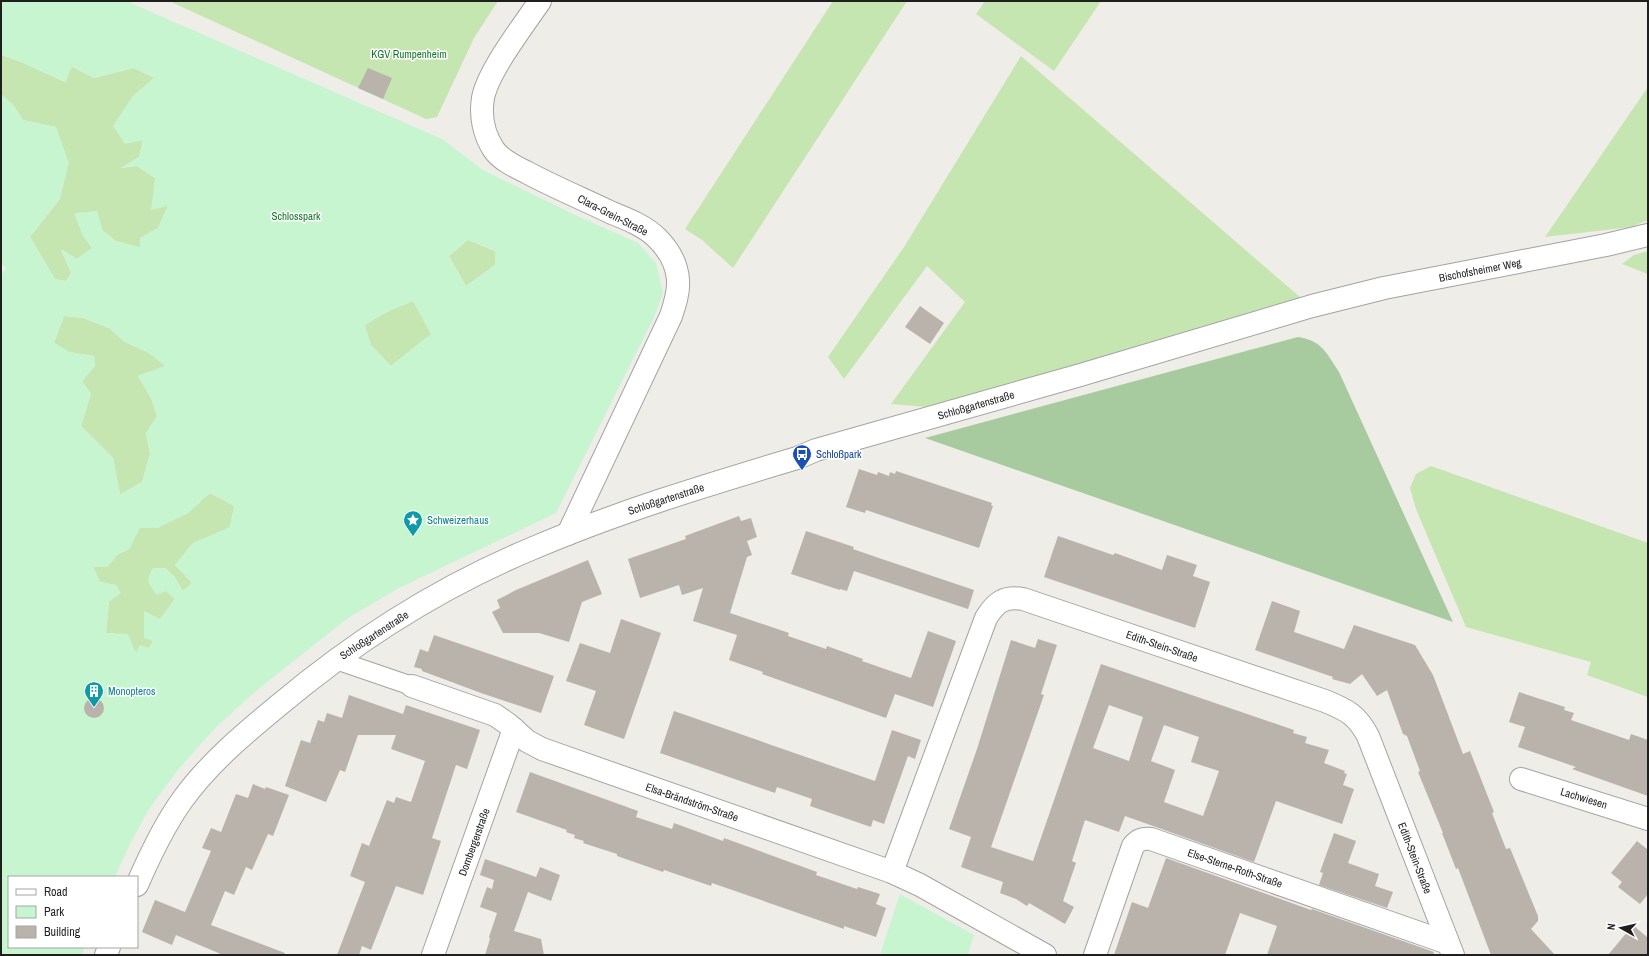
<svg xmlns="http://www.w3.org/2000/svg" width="1649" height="956" font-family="'Archivo Narrow',sans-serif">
<rect width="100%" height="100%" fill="#efede7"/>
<g fill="#c5e5b1">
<polygon points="169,1 498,1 474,38 437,117 426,119"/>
<polygon points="833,1 907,1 733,268 702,240 685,229"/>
<polygon points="985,1 1101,1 1054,71 976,14"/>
<polygon points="1,55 21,62 65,82 71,66 94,78 134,68 154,78 132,97 143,140 139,157 122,168 137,166 155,178 168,206 158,228 140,238 140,248 116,241 103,231 82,234 92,248 77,259 61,250 71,273 66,281 55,279 30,237 60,199 56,127 23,120 14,106 1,94"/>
<polygon points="1021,56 1301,298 1052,374 927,407 891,404 965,302 927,266 844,379 828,357 904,247"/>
<polygon points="1648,87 1648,220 1631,227 1545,237"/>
<polygon points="468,240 495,251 495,265 466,286 449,256"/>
<polygon points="1648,251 1648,274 1622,264 1634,255"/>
<polygon points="413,301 431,334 391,366 371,345 364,325 389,311"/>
<polygon points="64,316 83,318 109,328 125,342 149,353 166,366 138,376 151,398 157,416 146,433 150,454 142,482 120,495 113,458 81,426 91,394 82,381 95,366 94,356 69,352 54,343"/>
<polygon points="1431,466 1648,543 1648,697 1587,675 1591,662 1466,627 1416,509 1410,488 1416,474"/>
<polygon points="210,493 234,506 230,528 193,543 175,565 192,583 183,591 174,576 166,591 175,599 160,619 145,612 153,641 149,648 137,653 113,633 106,633 109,602 116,585 100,582 93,567 107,567 117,555 129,549 140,527 157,528 188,513"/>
</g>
<path fill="#a7cb9f" d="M1298,337C1322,341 1326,352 1339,372L1453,622L925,438Z"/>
<g fill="#c7f5d0" fill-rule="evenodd">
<path d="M1,1H126L442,139L483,170L573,214L638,243L656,263L663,293L655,315L556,513L399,588L348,618L257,690L216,727L177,771L149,809L130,844L115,877H9V947H85L81,955H1V275L6,268L1,263V94L14,106L23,120L56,127L69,163L60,199L30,237L55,279L66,281L71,273L61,249L77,259L92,248L82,234L74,213L97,211L103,231L116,241L140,247V238L158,228L168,206L151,210L155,178L137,166L120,168L139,157L143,140L125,144L113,126L132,97L154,78L134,68L94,78L72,66L66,82L21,62L1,55ZM468,240L495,250V265L466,286L449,256ZM413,301L431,334L391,366L371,345L365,325L389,311ZM64,316L83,318L109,328L125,342L149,353L165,366L138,376L151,398L157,416L146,433L150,454L142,482L120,494L113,458L81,426L91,394L82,381L95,366L94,356L69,352L54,343ZM210,493L234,506L230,527L193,543L175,565L192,583L183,591L174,576L166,568H153C145,582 148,583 157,595L166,591L175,599L160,619L144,611V638L153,641L149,648L140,645L136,653L128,634L106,633L109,602L121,593L116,585L100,582L93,567H107L117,555L129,549L140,528H157L188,513Z"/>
<polygon points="900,894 974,935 968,955 880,955"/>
</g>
<g fill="#b9b3ac" fill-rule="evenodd">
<polygon points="368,68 392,78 383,99 358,88"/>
<polygon points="920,306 944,323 930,344 905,327"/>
<polygon points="859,469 877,475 878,472 889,476 890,472 895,474 896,471 992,503 991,505 993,506 979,548 866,510 865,513 846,507"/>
<polygon points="739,516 741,521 751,518 757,537 747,541 752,555 747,557 730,613 789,633 788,636 826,649 827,646 863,659 862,661 911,678 928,631 956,641 933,707 895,694 886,718 762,674 763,672 729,660 737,635 693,621 703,588 682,595 679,585 640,598 628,559 686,539 685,536"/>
<polygon points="806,531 854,547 853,549 873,556 974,590 968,609 854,571 847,591 840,589 840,590 791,574"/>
<polygon points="1058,536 1113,555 1115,553 1162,570 1167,555 1197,565 1193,576 1210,582 1195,628 1044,577"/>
<polygon points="588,560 602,594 582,602 569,642 539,633 503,633 492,612 500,608 497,600 516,590"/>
<polygon points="1272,601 1300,611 1294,632 1344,649 1354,625 1415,645 1433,675 1463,754 1470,751 1494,812 1492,813 1506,849 1510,848 1538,916 1538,921 1531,929 1555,955 1491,955 1458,868 1456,869 1442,833 1443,833 1418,772 1420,771 1407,736 1403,734 1387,690 1377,696 1362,674 1350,684 1332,679 1333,677 1255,650"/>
<polygon points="621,619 661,633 624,739 584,725 596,691 566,681 580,643 610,653"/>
<polygon points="434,635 554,676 541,713 481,693 422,671 422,669 414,667 420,649 428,652"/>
<path d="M1038,639L1057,645L1041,694L1044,695L991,847L1033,861L1101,664L1294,730L1293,733L1307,737L1305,743L1329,750L1324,763L1345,771L1344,773L1347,774L1343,785L1354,789L1342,824L1276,801L1254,862L1125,816L1119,832L1085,820L1072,861L1076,863L1063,901L1074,907L1065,924L1029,903L1027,906L1016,899L1000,893L1003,882L961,867L971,837L949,829L977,749L1011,640L1035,648ZM1109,705L1143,717L1129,761L1093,748ZM1164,725L1199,737L1191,762L1219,771L1203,816L1164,802L1175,770L1151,761Z"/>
<polygon points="1519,692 1565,707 1564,710 1574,713 1571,720 1629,740 1631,734 1648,740 1648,796 1572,769 1576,767 1518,747 1525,727 1509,722"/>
<polygon points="349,695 403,714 406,705 480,730 467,769 456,765 432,838 441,841 423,895 396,886 371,950 362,946 359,955 337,955 365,882 350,876 362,843 369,846 387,800 394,803 396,797 411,802 425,761 391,749 396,735 358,735 345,772 340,770 326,802 285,786 301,740 310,743 318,720 324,722 327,713 342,718"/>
<circle cx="94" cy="708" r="10"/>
<polygon points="674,711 875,781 892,730 921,740 915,759 908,756 884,824 873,820 871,827 810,806 812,799 777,787 775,793 660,753"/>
<polygon points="530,772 638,811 636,817 672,829 674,823 723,841 724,838 817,872 816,875 857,889 858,887 880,894 876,904 886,908 876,937 844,926 844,929 712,883 711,886 664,870 663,872 617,856 617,854 583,843 584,841 574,838 575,835 566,832 567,830 516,812"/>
<polygon points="253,784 265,789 266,787 289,795 273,836 268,834 252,870 246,867 234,895 225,891 211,925 285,953 284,955 223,955 176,935 172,945 142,932 155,900 185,912 211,851 202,848 211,828 221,832 236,794 248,798"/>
<polygon points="1334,833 1356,841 1348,863 1379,874 1375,886 1393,892 1387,908 1319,885 1323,873 1320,872"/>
<polygon points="1637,841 1648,850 1648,894 1640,904 1618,887 1622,882 1611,873"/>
<polygon points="1166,858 1311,910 1312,909 1434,952 1433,955 1267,955 1277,926 1240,913 1225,955 1114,955 1132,902 1148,908"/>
<polygon points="485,859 536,877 540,867 560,875 551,901 528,892 514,931 541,939 544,955 485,955 490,939 489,937 497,913 480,907 487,887 492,889 494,880 480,875"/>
<polygon points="1633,925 1648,938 1648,955 1608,955"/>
</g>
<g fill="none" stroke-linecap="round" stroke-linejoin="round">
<g stroke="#a3a3a3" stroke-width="20">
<polyline id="pedestrian" points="336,660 412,686"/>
</g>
<g stroke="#a3a3a3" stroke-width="24">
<g id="minor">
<polyline points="412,686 495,715 508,724 527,741 542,749 892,872 920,885 1045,955"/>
<polyline points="1521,779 1648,819"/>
<path d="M892,872L986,618C996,602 1004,596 1023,599L1325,701C1347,710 1357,715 1368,736L1453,955"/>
<polyline points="433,955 514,729"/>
<path d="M1095,955L1133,846C1138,840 1142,838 1151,839L1448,943"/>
</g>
</g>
<g stroke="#a3a3a3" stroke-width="24">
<g id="tertiary">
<path d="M540,1C524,25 488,71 483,98C480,116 484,135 494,150C501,160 516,167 526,172C554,187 583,199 612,213C627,219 645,226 657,238C668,249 677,264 678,280C679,292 675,304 671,316L568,534"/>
<path d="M137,885C150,855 164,825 183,799C209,763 245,733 279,705C354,642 440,587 531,549C617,512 707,485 797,458L816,450L1077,376L1312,306L1384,288L1606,245L1648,235"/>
<polyline points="106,955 109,947"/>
</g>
</g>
<use href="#pedestrian" stroke="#fff" stroke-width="18"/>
<use href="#minor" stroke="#fff" stroke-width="22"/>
<use href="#tertiary" stroke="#fff" stroke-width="22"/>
</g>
<defs>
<g id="bus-pin" transform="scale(1)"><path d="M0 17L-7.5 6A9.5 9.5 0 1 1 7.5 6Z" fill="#1a4fb4" stroke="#fff"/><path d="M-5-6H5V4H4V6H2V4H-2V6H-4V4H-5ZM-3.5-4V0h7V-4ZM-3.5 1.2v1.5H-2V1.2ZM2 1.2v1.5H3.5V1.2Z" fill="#fff"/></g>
<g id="sight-pin" transform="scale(1)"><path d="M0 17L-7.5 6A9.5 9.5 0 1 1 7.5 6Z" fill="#0f9aa8" stroke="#fff"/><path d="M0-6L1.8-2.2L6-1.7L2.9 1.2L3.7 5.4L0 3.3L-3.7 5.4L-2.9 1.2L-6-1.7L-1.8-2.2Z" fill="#fff"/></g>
<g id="building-pin" transform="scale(1)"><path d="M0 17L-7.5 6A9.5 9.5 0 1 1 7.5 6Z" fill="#0f9aa8" stroke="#fff"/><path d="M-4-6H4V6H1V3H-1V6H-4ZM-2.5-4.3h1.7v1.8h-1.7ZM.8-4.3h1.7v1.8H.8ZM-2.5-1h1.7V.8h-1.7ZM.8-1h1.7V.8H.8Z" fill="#fff"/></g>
</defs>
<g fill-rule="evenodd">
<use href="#bus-pin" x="802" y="454"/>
<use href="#sight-pin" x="413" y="520"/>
<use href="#building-pin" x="94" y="691"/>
</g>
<g text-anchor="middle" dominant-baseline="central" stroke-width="3" stroke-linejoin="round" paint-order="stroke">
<g font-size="11" fill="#147627" stroke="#fff">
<text x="409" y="54">KGV Rumpenheim</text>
<text x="296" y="216">Schlosspark</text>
</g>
<g font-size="11" fill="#1f1f1f" stroke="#fff">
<text transform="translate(613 215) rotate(27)">Clara-Grein-Straße</text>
<text transform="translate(1480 270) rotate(-11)">Bischofsheimer Weg</text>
<text transform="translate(976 405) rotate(-16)">Schloßgartenstraße</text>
<text transform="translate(666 499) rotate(-18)">Schloßgartenstraße</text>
<text transform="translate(374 635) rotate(-33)">Schloßgartenstraße</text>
<text transform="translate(1162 646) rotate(19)">Edith-Stein-Straße</text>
<text transform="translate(1584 798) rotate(17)">Lachwiesen</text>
<text transform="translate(692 802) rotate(19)">Elsa-Brändström-Straße</text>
<text transform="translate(474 842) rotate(-70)">Dornbergerstraße</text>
<text transform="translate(1415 858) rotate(69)">Edith-Stein-Straße</text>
<text transform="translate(1235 868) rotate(19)">Else-Sterne-Roth-Straße</text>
</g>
<g font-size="11" fill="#164399" stroke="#fff" text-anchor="start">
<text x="816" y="454">Schloßpark</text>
</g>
<g font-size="11" fill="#0d838f" stroke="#fff" text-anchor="start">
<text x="427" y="520">Schweizerhaus</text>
<text x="108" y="691">Monopteros</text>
</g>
</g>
<rect width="1649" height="956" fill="none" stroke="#1f1f1f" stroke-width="4"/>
<rect x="8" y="876" width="130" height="72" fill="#ffffff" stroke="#a5a5a5"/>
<rect x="16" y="889" width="20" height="6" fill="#ffffff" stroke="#a5a5a5"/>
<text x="44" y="896" font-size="12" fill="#1f1f1f">Road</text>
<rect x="16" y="906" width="20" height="12" fill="#c7f5d0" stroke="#a5a5a5"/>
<text x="44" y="916" font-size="12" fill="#1f1f1f">Park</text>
<rect x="16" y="926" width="20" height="12" fill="#b9b3ac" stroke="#a5a5a5"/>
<text x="44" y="936" font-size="12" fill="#1f1f1f">Building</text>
<g transform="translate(1621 928) rotate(278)" stroke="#ffffff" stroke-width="3" paint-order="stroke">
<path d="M0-3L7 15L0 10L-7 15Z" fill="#1f1f1f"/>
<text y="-6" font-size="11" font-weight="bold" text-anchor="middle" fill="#1f1f1f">N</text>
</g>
</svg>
